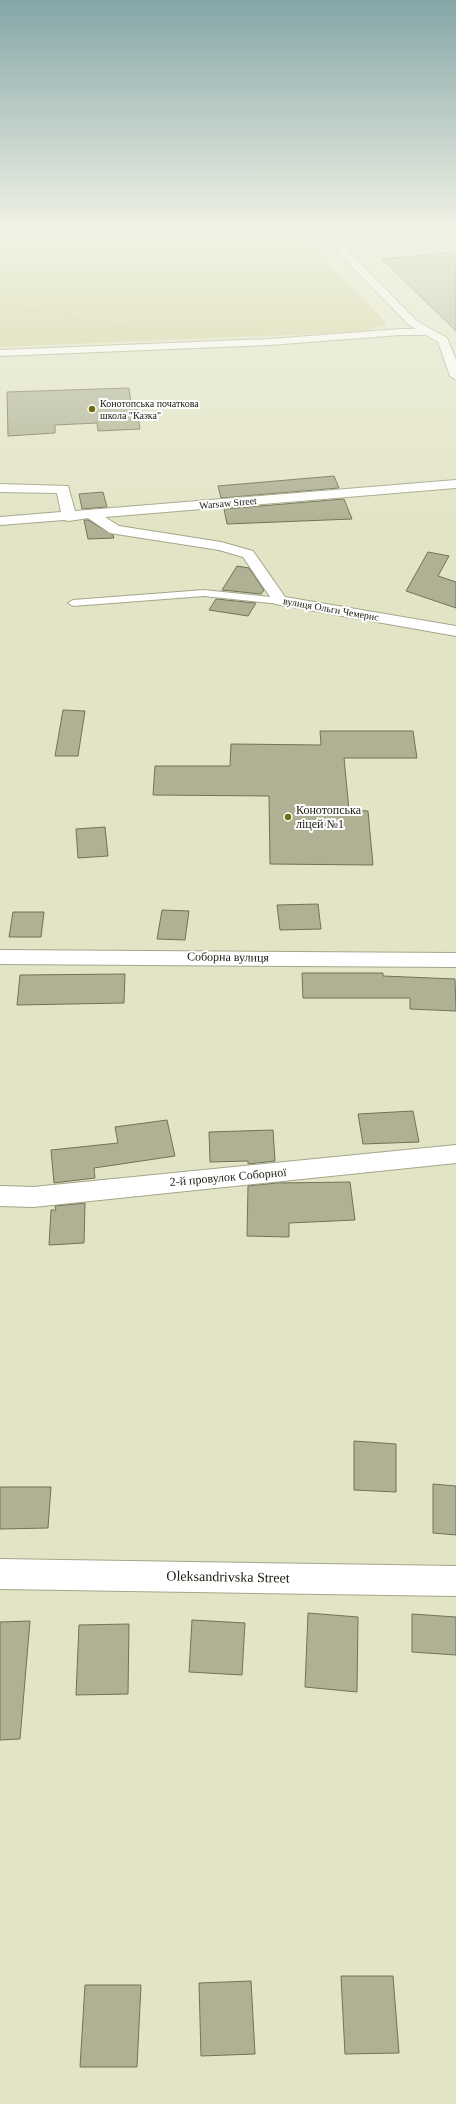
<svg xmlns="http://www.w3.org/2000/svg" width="456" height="2104" font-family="'Times New Roman',serif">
<rect width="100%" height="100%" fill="#e3e4c6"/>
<polygon fill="#cecf95" points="0,231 298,231 386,323 384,326 360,332 0,347"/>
<g fill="#b0b194" stroke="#727257">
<polygon points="456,252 456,331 382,259"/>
<polygon points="129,388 131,403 136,402 140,429 98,431 97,423 55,425 55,433 8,436 7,392"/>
<polygon points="334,476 339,488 221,498 218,486"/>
<polygon points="103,492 107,507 82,509 79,494"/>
<polygon points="344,499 352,519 227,524 224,509"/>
<polygon points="84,520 88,520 113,535 114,538 88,539"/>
<polygon points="428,552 449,556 438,576 456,582 456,608 406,591"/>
<polygon points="237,566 249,568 264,590 261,594 222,590"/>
<polygon points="216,599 256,603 248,616 209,610"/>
<polygon points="63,710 85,711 78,756 55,756"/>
<polygon points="320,731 413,731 417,758 344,758 349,810 368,811 373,865 270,864 269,796 153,795 155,766 230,766 231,744 321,745"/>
<polygon points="105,827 108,856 78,858 76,829"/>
<polygon points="318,904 321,929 280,930 277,905"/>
<polygon points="162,910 189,911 185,940 157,939"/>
<polygon points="13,912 44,912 41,937 9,937"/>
<polygon points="302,973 383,973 383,976 455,979 456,1011 410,1009 410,998 303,998"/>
<polygon points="125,974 124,1003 17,1005 20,975"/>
<polygon points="413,1111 419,1142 363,1144 358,1114"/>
<polygon points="167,1120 175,1156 94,1168 95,1178 54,1183 51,1150 118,1143 115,1127"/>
<polygon points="273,1130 275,1161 248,1164 248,1161 210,1162 209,1132"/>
<polygon points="350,1182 355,1220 289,1223 289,1237 247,1236 248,1186 276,1183"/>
<polygon points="85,1203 84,1243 49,1245 51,1210 56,1210 55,1206"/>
<polygon points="354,1441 396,1444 396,1492 354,1490"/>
<polygon points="433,1484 456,1486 456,1535 433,1533"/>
<polygon points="0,1487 51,1487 48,1528 0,1529"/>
<polygon points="308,1613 358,1617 357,1692 305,1687"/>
<polygon points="412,1614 456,1617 456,1655 412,1652"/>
<polygon points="192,1620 245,1623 242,1675 189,1672"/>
<polygon points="30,1621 20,1739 0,1740 0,1622"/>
<polygon points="129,1624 128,1694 76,1695 79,1625"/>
<polygon points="341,1976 393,1976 399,2053 345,2054"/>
<polygon points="251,1981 255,2054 201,2056 199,1983"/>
<polygon points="85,1985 141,1985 137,2067 80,2067"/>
</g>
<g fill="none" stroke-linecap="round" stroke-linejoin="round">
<g stroke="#a5a689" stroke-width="2">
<polygon id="lane" points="204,590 280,598 285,601 280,604 204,596 73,606 68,603 73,600"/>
</g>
<g stroke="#a5a689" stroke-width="2">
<g id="street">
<polygon points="400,329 430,329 436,332 430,335 400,335 270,345 0,356 0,350 270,339"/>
<polygon points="456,480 456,488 105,517 119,526 221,542 253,551 285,597 456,626 456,636 275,604 243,557 219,550 110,533 88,518 69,521 64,520 0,525 0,517 61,512 57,493 0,492 0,484 68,486 75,511"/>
<polygon points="0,950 456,953 456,967 0,964"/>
<polygon points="456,1145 456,1163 33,1207 0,1206 0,1186 33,1187"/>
</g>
</g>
<g stroke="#a5a689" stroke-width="2">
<g id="secondary">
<polygon points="317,231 328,231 417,321 447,338 456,360 456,380 450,376 438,342 409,325"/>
<polygon points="0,1559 456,1566 456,1596 0,1589"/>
</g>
</g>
<g stroke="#a5a68d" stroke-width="1" stroke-dasharray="1 1.5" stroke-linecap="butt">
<polyline points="0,256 134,231"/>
<polyline points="0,305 134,329"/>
</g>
<use href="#lane" fill="#fff" fill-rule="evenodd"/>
<use href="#street" fill="#fff" fill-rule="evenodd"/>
<use href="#secondary" fill="#fff" fill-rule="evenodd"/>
</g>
<linearGradient id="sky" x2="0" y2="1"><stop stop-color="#85a6a8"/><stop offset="0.44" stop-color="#f2f3e5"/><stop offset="1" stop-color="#f2f3e5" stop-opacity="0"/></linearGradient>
<rect width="456" height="526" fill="url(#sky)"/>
<g fill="#6f6e10" stroke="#fff" stroke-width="1.5">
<circle cx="92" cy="409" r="4"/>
<circle cx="288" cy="817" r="4"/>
</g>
<g text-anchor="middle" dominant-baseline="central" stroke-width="4" stroke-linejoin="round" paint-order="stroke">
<g font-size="10" fill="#1a1a0f" stroke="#fff" text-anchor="start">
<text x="100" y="403">Конотопська початкова<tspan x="100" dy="12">школа "Казка"</tspan></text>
</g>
<g font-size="10" fill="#1a1a0f" stroke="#fff">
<text transform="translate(228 503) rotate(-5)">Warsaw Street</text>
<text transform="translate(331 609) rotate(10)">вулиця Ольги Чемерис</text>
</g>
<g font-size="12" fill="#1a1a0f" stroke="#fff" text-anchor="start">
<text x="296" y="810">Конотопська<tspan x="296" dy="14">ліцей №1</tspan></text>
</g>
<g font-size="12" fill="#1a1a0f" stroke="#fff">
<text transform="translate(228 957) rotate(1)">Соборна вулиця</text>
<text transform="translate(228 1177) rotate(-5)">2-й провулок Соборної</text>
</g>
<g font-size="14" fill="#1a1a0f" stroke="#fff">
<text transform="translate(228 1577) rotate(1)">Oleksandrivska Street</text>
</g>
</g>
</svg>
